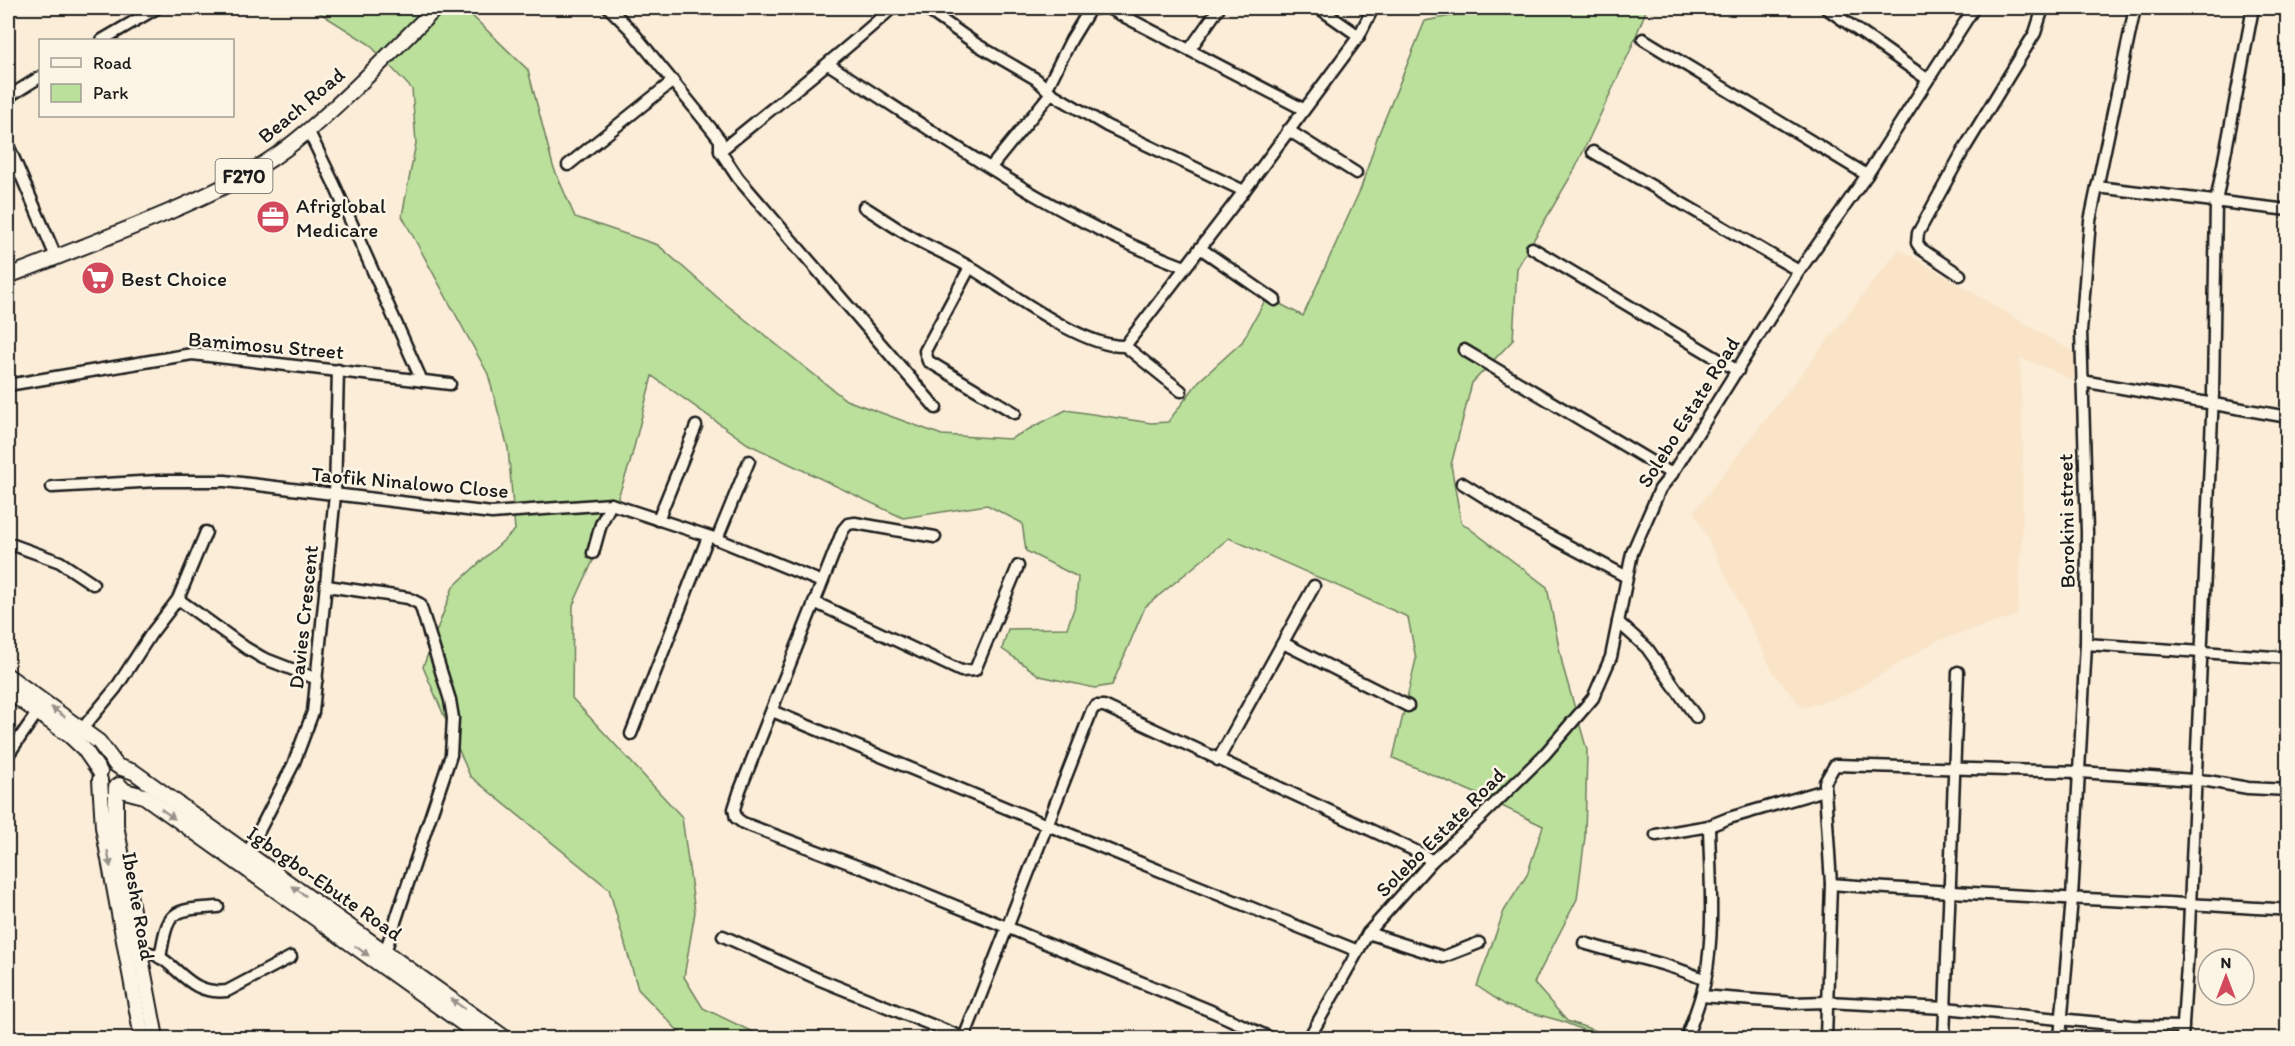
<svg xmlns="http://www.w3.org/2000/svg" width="2295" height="1046" font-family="Itim,sans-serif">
<rect width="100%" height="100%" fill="#fbedd8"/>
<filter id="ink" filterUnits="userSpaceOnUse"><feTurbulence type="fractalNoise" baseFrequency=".0167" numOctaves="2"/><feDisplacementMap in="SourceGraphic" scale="12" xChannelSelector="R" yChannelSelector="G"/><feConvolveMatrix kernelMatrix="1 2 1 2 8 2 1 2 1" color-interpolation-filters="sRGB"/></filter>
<g filter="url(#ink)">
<polygon fill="#f9e4c8" points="1899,249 2075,353 2073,381 2053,370 2020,358 2023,449 2022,544 2017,616 1936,641 1849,694 1802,708 1773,672 1694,511"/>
<polygon fill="#bbe09b" stroke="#6c7e5c" stroke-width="1.5" points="312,8 464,8 528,70 553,166 575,217 658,245 717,297 846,400 942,435 1010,439 1066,410 1151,423 1168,422 1199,381 1242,342 1267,297 1303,316 1361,188 1377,138 1425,21 1476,11 1569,8 1647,8 1630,51 1575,169 1517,268 1513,340 1472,383 1451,465 1461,522 1547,587 1563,667 1587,750 1585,837 1577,899 1534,983 1567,1021 1617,1038 1603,1038 1561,1021 1507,1006 1477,986 1504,911 1527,875 1543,826 1475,793 1393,758 1416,659 1408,617 1229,538 1145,607 1112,685 1095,688 1040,676 1002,649 1008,629 1067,628 1076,603 1078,577 1026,551 1022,523 987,505 903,518 748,444 652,376 630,463 605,534 573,605 572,698 682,817 695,912 684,977 703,1008 765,1038 685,1038 638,989 609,889 470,776 423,667 453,587 515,530 508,448 488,374 402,216 416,143 412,89 369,44"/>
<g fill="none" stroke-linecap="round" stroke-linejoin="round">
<g stroke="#1c1c1c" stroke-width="15">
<g id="minor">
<polyline points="609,8 631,30 713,131 720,140 720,151 738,178 936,408"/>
<polyline points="925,8 976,44 1036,79 1051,93"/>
<polyline points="1108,8 1303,109"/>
<polyline points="1319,8 1359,36"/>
<polyline points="1826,8 1927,79"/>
<polyline points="1643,39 1867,175"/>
<polyline points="102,40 157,8"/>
<polyline points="1190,49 1219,8"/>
<path d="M828,64C943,137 1057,220 1185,267"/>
<polyline points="1047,88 1071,40 1090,9 1098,8"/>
<polyline points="8,97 40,77"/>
<polyline points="308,130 335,186 422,381"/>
<polyline points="1288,130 1356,173"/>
<polyline points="8,145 56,257"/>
<path d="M720,151C777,104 837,58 892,8"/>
<polyline points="1593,152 1799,271"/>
<polyline points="568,165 673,81"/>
<polyline points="991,167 1051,93 1107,126 1244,191"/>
<polyline points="2097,187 2288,210"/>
<path d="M864,207C879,216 894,227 910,236C930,248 952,256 971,268C1009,291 1082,348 1125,346L1244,191L1359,36L1373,8"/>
<polyline points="1200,248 1275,300"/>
<polyline points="1532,248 1738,371"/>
<polyline points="970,267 925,351 928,361 1015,413"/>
<polyline points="1960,275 1921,249 1917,243 1918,233 1963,151 2035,33 2043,8"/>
<polyline points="1125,346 1181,391"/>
<polyline points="1464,350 1672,474"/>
<polyline points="2082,381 2288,417"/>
<polyline points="8,385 192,354 450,384"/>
<polyline points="1462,483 1529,525 1627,577"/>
<polyline points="52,487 158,481 225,481 492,513 611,504 717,539 822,582"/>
<polyline points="658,520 696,426"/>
<polyline points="935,537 855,523 848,524 843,530 740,790 734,809 736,818 743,823 870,871 1211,1011 1271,1038"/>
<polyline points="717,539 749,461"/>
<polyline points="8,543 60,562 93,584"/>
<polyline points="593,553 601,524 611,504"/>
<polyline points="327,586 408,598 420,604 450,700 453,718 451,755 385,952"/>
<polyline points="178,599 246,648 263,658 317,679"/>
<polyline points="814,602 961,671 975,670 1018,566"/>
<polyline points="1618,622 1647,648 1696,717"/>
<polyline points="1283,643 1408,706"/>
<polyline points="2086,644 2288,658"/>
<polyline points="772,711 1047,825 1358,951"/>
<polyline points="82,729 116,688 151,634 178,599 206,532"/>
<polyline points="631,734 708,537"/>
<polyline points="8,755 37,713"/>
<polyline points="1218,760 1314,586"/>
<polyline points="1656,835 1709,826 1729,818 1825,790"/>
<polyline points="245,858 293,765 313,712 335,495 338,370"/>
<path d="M1831,884C1983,896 2136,900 2288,910"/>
<polyline points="1368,933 1443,957 1479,943"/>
<polyline points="723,936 818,979 964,1038"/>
<path d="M1584,943C1624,956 1667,962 1705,980"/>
<path d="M140,951C177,954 182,996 227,991L291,957"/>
<path d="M160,958C168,910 170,910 218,907"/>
<polyline points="1701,996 1793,1003 1827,1002 1945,1008 2132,1026 2183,1027"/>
<path d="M964,1038L1092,710L1096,706H1104C1210,755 1314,804 1420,853L1432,861"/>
<polyline points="1309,1038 1368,933 1432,861 1478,820 1544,755 1593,698 1611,657 1632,553 1660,489 1672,474 1799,271 1867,175 1974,8"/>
<path d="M1686,1038C1693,1020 1701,1000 1705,981C1715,931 1710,877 1709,826"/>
<polyline points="1826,1038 1831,884 1825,790 1825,782 1835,765 2080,772 2208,781 2248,788 2288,790"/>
<polyline points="1944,1038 1958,672"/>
<polyline points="2060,1038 2072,898 2086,644 2087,533 2081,331 2090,221 2135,8"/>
<polyline points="2182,1038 2188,951 2213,394 2216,202 2253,8"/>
</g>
</g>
<g stroke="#1c1c1c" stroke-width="18">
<g id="major">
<path d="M8,276C60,256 112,236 164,214C211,194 258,172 298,139C347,99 391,52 436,8"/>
<polyline points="8,676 99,742 116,765"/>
<polyline points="8,691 69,735 84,749 100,772"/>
<polyline points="119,767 134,772 505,1038"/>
<polyline points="100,780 103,827 142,1038"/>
<polyline points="119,785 125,791 144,796 483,1038"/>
<polyline points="116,787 116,825 156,1038"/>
</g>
</g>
<use href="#minor" stroke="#fcf5e5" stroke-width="10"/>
<use href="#major" stroke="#fcf5e5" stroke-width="14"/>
</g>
<defs><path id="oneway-solid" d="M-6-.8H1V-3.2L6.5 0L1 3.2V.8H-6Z" transform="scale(1.5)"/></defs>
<g fill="#97938b">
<use href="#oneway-solid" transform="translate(58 712) rotate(-144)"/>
<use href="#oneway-solid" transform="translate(168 814) rotate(36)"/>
<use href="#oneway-solid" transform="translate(109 859) rotate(80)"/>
<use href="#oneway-solid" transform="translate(299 891) rotate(-144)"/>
<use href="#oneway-solid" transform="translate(362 951) rotate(35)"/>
<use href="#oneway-solid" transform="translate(458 1004) rotate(-144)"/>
</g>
</g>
<defs>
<g id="office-disc" transform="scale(1.725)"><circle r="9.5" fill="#d1495b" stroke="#fcf5e5"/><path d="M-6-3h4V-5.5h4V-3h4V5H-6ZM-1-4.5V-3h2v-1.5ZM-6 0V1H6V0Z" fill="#fff"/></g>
<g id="supermarket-disc" transform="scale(1.725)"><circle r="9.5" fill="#d1495b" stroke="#fcf5e5"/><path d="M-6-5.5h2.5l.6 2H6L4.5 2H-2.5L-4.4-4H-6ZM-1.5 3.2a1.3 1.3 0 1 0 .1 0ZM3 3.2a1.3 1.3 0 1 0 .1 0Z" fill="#fff"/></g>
</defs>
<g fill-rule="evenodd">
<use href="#office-disc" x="273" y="217"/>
<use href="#supermarket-disc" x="98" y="278"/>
</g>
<g text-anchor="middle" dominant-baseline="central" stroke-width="5" stroke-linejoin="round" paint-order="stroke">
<rect fill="#fcf5e5" stroke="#5f5d58" stroke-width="1.5" x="215.5" y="159" width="57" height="34" rx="4.5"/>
<g font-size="20" font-weight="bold" fill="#1c1c1c">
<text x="244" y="176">F270</text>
</g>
<g font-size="21" fill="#1c1c1c" stroke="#fcf5e5">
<text transform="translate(301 105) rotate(-40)">Beach Road</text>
<text transform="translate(266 345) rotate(5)">Bamimosu Street</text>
<text transform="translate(1688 412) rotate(-58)">Solebo Estate Road</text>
<text transform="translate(410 482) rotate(5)">Taofik Ninalowo Close</text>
<text transform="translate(2066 521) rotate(-91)">Borokini street</text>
<text transform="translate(303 617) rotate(-84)">Davies Crescent</text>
<text transform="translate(1440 832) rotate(-45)">Solebo Estate Road</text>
<text transform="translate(325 883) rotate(35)">Igbogbo-Ebute Road</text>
<text transform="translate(139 906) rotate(80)">Ibeshe Road</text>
</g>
<g font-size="21" fill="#1c1c1c" stroke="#fcf5e5" text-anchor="start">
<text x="296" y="205">Afriglobal<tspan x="296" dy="24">Medicare</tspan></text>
<text x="121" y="278">Best Choice</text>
</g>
</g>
<rect width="2295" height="1046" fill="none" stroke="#fcf5e5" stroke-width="30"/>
<rect x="15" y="15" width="2265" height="1016" fill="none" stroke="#1c1c1c" stroke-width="2" filter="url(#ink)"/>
<rect x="39" y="39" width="195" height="78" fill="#fcf5e5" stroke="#a29e95" stroke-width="1.5"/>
<rect x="51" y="58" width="30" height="9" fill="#fcf5e5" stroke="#a29e95" stroke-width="1.5"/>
<text x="93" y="69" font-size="18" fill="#1c1c1c">Road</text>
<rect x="51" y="84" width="30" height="18" fill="#bbe09b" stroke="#a29e95" stroke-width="1.5"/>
<text x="93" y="99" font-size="18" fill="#1c1c1c">Park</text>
<g transform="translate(2226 977)"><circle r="28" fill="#fcf5e5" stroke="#a29e95" stroke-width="1.5"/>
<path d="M0-4.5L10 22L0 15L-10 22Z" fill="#d1495b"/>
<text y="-9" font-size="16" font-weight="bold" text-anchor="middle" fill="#1c1c1c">N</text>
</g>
</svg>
